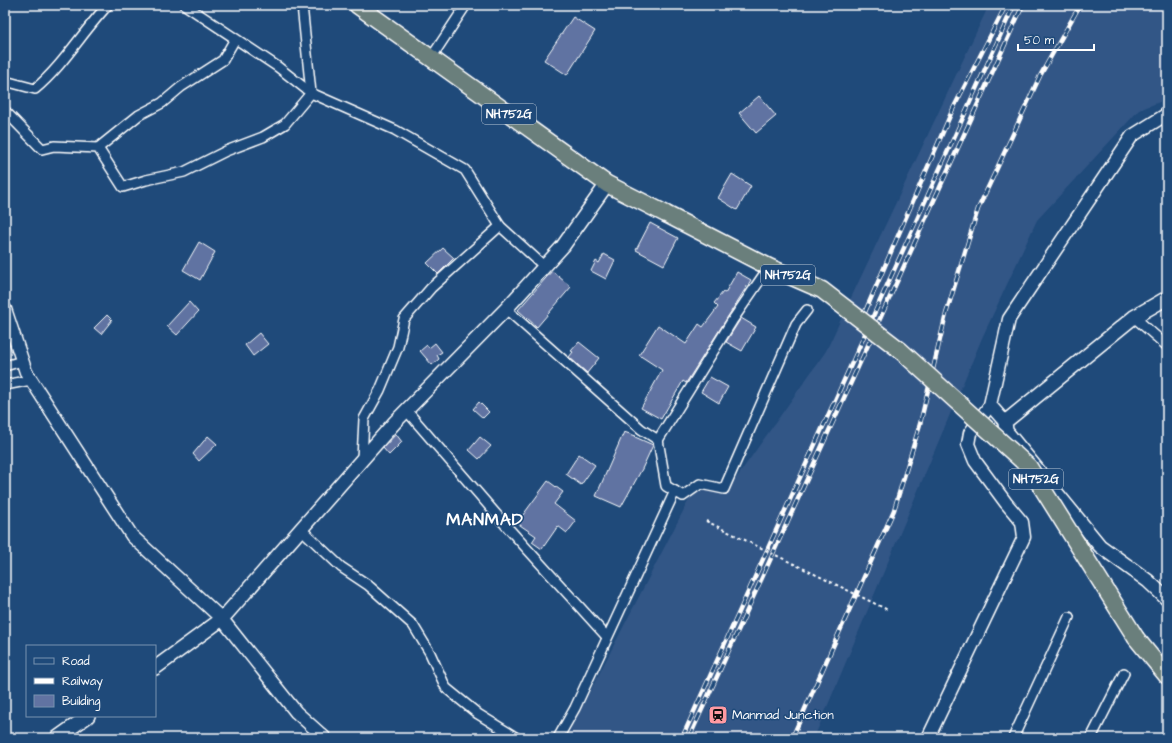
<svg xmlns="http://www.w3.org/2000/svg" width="1172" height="743" font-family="'Architects Daughter',sans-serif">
<rect width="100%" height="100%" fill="#1f4a7a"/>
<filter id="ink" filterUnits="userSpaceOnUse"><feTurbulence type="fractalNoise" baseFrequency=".025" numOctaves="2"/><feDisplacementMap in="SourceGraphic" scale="8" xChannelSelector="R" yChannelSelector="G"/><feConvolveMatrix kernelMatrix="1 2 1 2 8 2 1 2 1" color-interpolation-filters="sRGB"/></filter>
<g filter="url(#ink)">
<polygon fill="#335686" points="989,5 1167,5 1167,99 1139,110 1037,220 982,338 814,738 566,738 695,488 725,494 826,351"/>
<polygon fill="#4975a4" stroke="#92acc8" points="5,544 7,549 8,617 5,622"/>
<g fill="#6173a2" stroke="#fff">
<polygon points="573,17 595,31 567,75 544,60"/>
<polygon points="759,96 776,116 756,133 739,113"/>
<polygon points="732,174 751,186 737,210 718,198"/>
<polygon points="650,223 678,238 664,265 636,250"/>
<polygon points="199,242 215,252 200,280 183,270"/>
<polygon points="443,248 454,258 438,274 427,263"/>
<polygon points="604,254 615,260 606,279 591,271 596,261 599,263"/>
<polygon points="552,271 571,287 537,327 518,310"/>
<polygon points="737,272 751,280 686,383 683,381 661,419 641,408 662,370 639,355 658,325 686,344 699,324 703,327 718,307 714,303 723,292 725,293"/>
<polygon points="189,302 198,312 177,335 167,326"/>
<polygon points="107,315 112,320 101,334 94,328"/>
<polygon points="741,318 756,327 742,351 726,342"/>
<polygon points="259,333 268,344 253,356 245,345"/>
<polygon points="579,342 599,358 587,373 569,357 573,352 571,351"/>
<polygon points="435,343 442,352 437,355 439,359 432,365 420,351 427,345 429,348"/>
<polygon points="710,377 728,387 719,403 701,392"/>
<polygon points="479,402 489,412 483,418 473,409"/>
<polygon points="624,432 636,436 635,437 653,445 642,469 621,507 596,496"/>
<polygon points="396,434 402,442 389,455 383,448"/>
<polygon points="208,436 217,444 199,461 193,454"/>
<polygon points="480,437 491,446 479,459 469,450"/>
<polygon points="579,454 595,465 581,485 566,474"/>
<polygon points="548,481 563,492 554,504 576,521 567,533 558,526 542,549 532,542 536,536 517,523"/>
</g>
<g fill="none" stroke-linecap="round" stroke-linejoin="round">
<g stroke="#fff" stroke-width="12">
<g id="minor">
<polyline points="302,5 311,93 395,130 465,170 500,226"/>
<polyline points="431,58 466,5"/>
<path d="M5,81L35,89C63,66 83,31 108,5"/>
<polyline points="5,111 42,149 54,146 98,148 123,187 146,180 184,172 226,151 263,137 285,124 311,93 278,67 185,5"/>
<polyline points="98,148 139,115 162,103 181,87 223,60 235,39"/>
<polyline points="506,309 641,429 658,440 732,321 769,267"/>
<polyline points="1134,317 1167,346"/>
<polyline points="5,366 22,361"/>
<polyline points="5,385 31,380"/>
<polyline points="406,410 509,529 607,637"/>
<polyline points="658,440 666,486 683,496 700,484 724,489 796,324 807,310"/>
<polyline points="362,459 364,419 380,390 398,347 404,319 431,288 500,226 545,267"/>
<polyline points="301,529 341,567 368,585 413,625 430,653 446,688 478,714 517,738"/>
<polyline points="558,738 575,708 675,491"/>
<polyline points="1013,738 1069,617"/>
<polyline points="1091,738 1124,673"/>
</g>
</g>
<g stroke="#fff" stroke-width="15">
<g id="tertiary">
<polyline points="5,309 26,372 132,536 222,619 296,712 325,738"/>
<polyline points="1005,422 990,405 1009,319 1132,136 1167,114"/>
<polyline points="928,738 1024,537 1022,522 1006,503 975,461 968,444 970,433 990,405"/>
</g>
</g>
<g stroke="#fff" stroke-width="16">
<g id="secondary">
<polyline points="1167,298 1134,317 1005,422 1006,431 1100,546 1148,581 1167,599"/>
<polyline points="155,668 222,619 395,422 506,309 563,246 607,184"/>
<polyline points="57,738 88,716"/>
</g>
</g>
<g stroke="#fff" stroke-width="19">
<g id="trunk">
<polyline points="357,5 607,184 666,214"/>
<polyline points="1136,638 1167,676"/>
</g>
</g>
<use href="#minor" stroke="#1f4a7a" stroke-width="9"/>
<use href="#tertiary" stroke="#1f4a7a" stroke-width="12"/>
<use href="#secondary" stroke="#1f4a7a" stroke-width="13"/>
<use href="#trunk" stroke="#6b7f7c" stroke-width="16"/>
<g stroke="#fff" stroke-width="4.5">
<g id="rail">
<polyline points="865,312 952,111 1006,5"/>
<polyline points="682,738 1014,5"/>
<polyline points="689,738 1023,5"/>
<polyline points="792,738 894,510 920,424 946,314 978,209 1040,76 1080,5"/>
</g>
</g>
<use href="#rail" stroke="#1f4a7a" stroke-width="3" stroke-dasharray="9" stroke-linecap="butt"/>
<g stroke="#fff" stroke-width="19" stroke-linecap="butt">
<polyline id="trunk-bridge" points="666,214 769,267 822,290 900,350 1029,467 1136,638"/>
</g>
<polyline stroke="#fff" stroke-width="2" stroke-dasharray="3 3" stroke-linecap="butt" points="706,521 888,610"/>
<use href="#trunk-bridge" stroke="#6b7f7c" stroke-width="16"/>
</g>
</g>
<defs>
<g id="station-square" transform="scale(1)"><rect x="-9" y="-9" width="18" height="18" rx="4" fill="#ff9aa2" stroke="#1f4a7a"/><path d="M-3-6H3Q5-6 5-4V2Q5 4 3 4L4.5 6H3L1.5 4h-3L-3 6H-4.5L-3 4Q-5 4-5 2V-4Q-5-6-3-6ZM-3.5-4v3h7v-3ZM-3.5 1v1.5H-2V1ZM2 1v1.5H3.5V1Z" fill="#111"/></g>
</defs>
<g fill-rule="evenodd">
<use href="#station-square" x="718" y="715"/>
</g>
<g text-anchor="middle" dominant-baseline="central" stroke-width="3" stroke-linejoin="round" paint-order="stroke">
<g fill="#1f4a7a" stroke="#bcc9d7" stroke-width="1">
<rect x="482" y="104" width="54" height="20" rx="3"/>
<rect x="761" y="265" width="54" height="20" rx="3"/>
<rect x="1009" y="469" width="54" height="20" rx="3"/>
</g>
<g font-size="12" font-weight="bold" fill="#fff">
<text x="509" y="114">NH752G</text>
<text x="788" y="275">NH752G</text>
<text x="1036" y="479">NH752G</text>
</g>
<g font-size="13" fill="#fff" stroke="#1f4a7a" text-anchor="start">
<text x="732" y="715">Manmad Junction</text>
</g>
<g font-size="17" font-weight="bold" letter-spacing="1" fill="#fff" stroke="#1f4a7a">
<text x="485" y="520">MANMAD</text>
</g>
</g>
<rect width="1172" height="743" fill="none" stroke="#1f4a7a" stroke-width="20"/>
<rect x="10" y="10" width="1152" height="723" fill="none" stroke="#fff" stroke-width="1.5" filter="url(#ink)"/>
<rect x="26" y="645" width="130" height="72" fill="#1f4a7a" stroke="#7992af"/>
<rect x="34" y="658" width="20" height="6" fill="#1f4a7a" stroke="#7992af"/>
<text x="62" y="665" font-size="12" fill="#ffffff">Road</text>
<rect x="34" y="678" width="20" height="6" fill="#ffffff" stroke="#7992af"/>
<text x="62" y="685" font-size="12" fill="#ffffff">Railway</text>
<rect x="34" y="695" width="20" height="12" fill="#6173a2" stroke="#7992af"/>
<text x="62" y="705" font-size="12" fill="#ffffff">Building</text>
<path d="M1018 44v6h76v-6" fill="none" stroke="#ffffff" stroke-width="2"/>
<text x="1024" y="44" font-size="12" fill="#ffffff" stroke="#1f4a7a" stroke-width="3" paint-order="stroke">50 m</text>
</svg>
